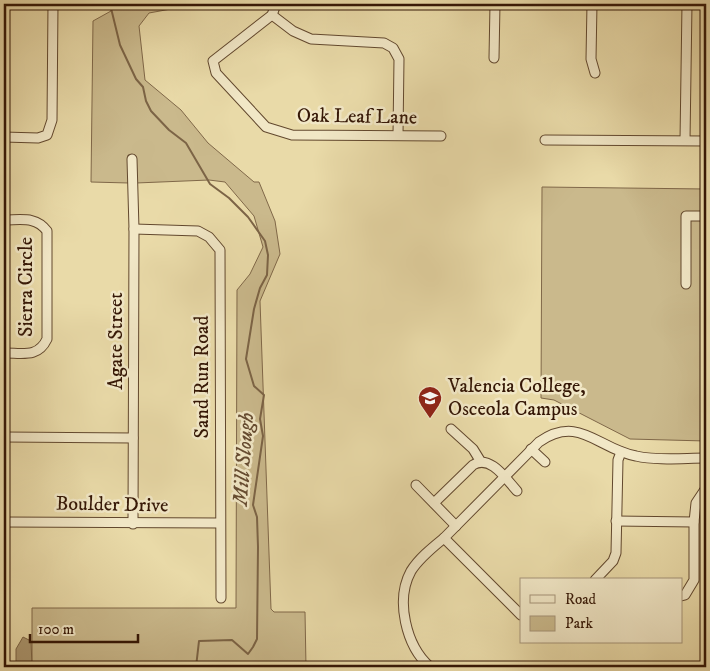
<svg xmlns="http://www.w3.org/2000/svg" width="710" height="671" font-family="'IM FELL DW Pica',serif">
<rect width="100%" height="100%" fill="#e9daa8"/>
<filter id="stains"><feTurbulence type="fractalNoise" baseFrequency=".004" numOctaves="4"/><feColorMatrix values="0 0 0 0 .2 0 0 0 0 .09 0 0 0 0 .02 0 0 0 .5 -.17"/></filter>
<radialGradient id="worn" r=".72"><stop offset=".6" stop-color="#630" stop-opacity="0"/><stop offset="1" stop-color="#630" stop-opacity=".3"/></radialGradient>
<g fill="#cab98c" stroke="#806849">
<polygon points="111,4 198,4 149,13 139,26 145,80 181,110 208,143 254,182 259,182 275,221 280,254 260,301 271,609 274,612 305,612 306,667 32,667 32,608 236,608 237,290 250,274 263,247 254,216 225,182 209,180 136,183 135,155 128,155 129,183 91,182 93,21 111,11"/>
<polygon points="542,187 706,189 706,441 630,439 554,400 541,398"/>
</g>
<polygon fill="#ac9871" stroke="#7c6446" points="23,637 31,641 32,667 16,667 16,649"/>
<g fill="none" stroke-linecap="round" stroke-linejoin="round">
<polyline stroke="#7c6446" stroke-width="2" points="110,4 120,45 136,79 143,87 146,101 151,111 169,130 186,143 210,184 229,198 248,217 265,241 268,255 267,275 260,288 254,309 246,359 254,386 264,395 260,419 263,436 253,505 257,517 258,547 257,639 253,647 248,654 232,640 199,641 196,667"/>
<g stroke="#62482e" stroke-width="11">
<g id="minor">
<polyline points="276,4 272,15 213,61 216,73 266,127 292,135 441,136"/>
<polyline points="592,4 591,59 595,73"/>
<polyline points="272,15 293,31 311,39 384,43 393,48 399,59 398,135"/>
<polyline points="494,58 495,4"/>
<polyline points="4,137 38,138 47,135 52,120 53,4"/>
<polyline points="545,140 706,141"/>
<polyline points="685,140 687,4"/>
<polyline points="132,159 134,229 133,524"/>
<path d="M4,220C21,220 36,216 47,231V339C38,358 23,353 4,353"/>
<polyline points="134,229 198,231 209,237 220,250 221,598"/>
<polyline points="686,284 686,216 706,216"/>
<polyline points="451,429 473,449 481,462"/>
<polyline points="4,437 133,438"/>
<polyline points="531,449 545,462"/>
<polyline points="416,485 456,526"/>
<path d="M434,503L473,465C490,454 506,479 517,491"/>
<polyline points="616,521 694,522"/>
<polyline points="4,522 220,523"/>
<polyline points="595,580 613,561 616,553 618,460 621,452"/>
<polyline points="681,596 685,595 694,580 694,522 696,503 706,488"/>
<path d="M521,615L444,538L539,442C579,414 598,449 636,456C658,461 684,458 706,458"/>
<path d="M430,667C406,646 395,600 411,571C419,558 433,547 444,538"/>
</g>
</g>
<use href="#minor" stroke="#f1e7c6" stroke-width="9"/>
</g>
<defs>
<g id="university-pin" transform="scale(1.25)"><path d="M0 17L-7.5 6A9.5 9.5 0 1 1 7.5 6Z" fill="#8f2418" stroke="#f1e7c6"/><path d="M0-5L7-2L0 1L-7-2ZM-4 1L0 2.5L4 1V4Q0 6-4 4Z" fill="#fff"/></g>
</defs>
<g fill-rule="evenodd">
<use href="#university-pin" x="430" y="398"/>
</g>
<g text-anchor="middle" dominant-baseline="central" stroke-width="5" stroke-linejoin="round" paint-order="stroke">
<g font-size="20" fill="#351706" stroke="#f1e7c6">
<text transform="translate(357 117) rotate(1)">Oak Leaf Lane</text>
<text transform="translate(26 287) rotate(-90)">Sierra Circle</text>
<text transform="translate(116 341) rotate(-90)">Agate Street</text>
<text transform="translate(202 377) rotate(-90)">Sand Run Road</text>
<text transform="translate(112 505) rotate(1)">Boulder Drive</text>
</g>
<g font-size="20" fill="#351706" stroke="#f1e7c6" text-anchor="start">
<text x="448" y="386">Valencia College,<tspan x="448" dy="23">Osceola Campus</tspan></text>
</g>
<g font-size="21" font-style="italic" fill="#654b31" stroke="#f1e7c6">
<text transform="translate(244 459) rotate(-86)">Mill Slough</text>
</g>
</g>
<rect width="710" height="671" fill="none" stroke="#e9daa8" stroke-width="20"/>
<rect x="5" y="5" width="700" height="661" fill="none" stroke="#351706" stroke-width="2.5"/>
<rect x="10" y="10" width="690" height="651" fill="none" stroke="#351706"/>
<rect x="520" y="578" width="162" height="65" fill="#f1e7c6" stroke="#a69479"/>
<rect x="530" y="595" width="25" height="8" fill="#f1e7c6" stroke="#a69479"/>
<text x="565" y="604" font-size="15" fill="#351706">Road</text>
<rect x="530" y="616" width="25" height="15" fill="#cab98c" stroke="#a69479"/>
<text x="565" y="628" font-size="15" fill="#351706">Park</text>
<path d="M30 634v8h108v-8" fill="none" stroke="#351706" stroke-width="2.5"/>
<text x="38" y="634" font-size="15" fill="#351706" stroke="#f1e7c6" stroke-width="4" paint-order="stroke">100 m</text>
<rect width="100%" height="100%" filter="url(#stains)"/>
<rect width="100%" height="100%" fill="url(#worn)"/>
</svg>
